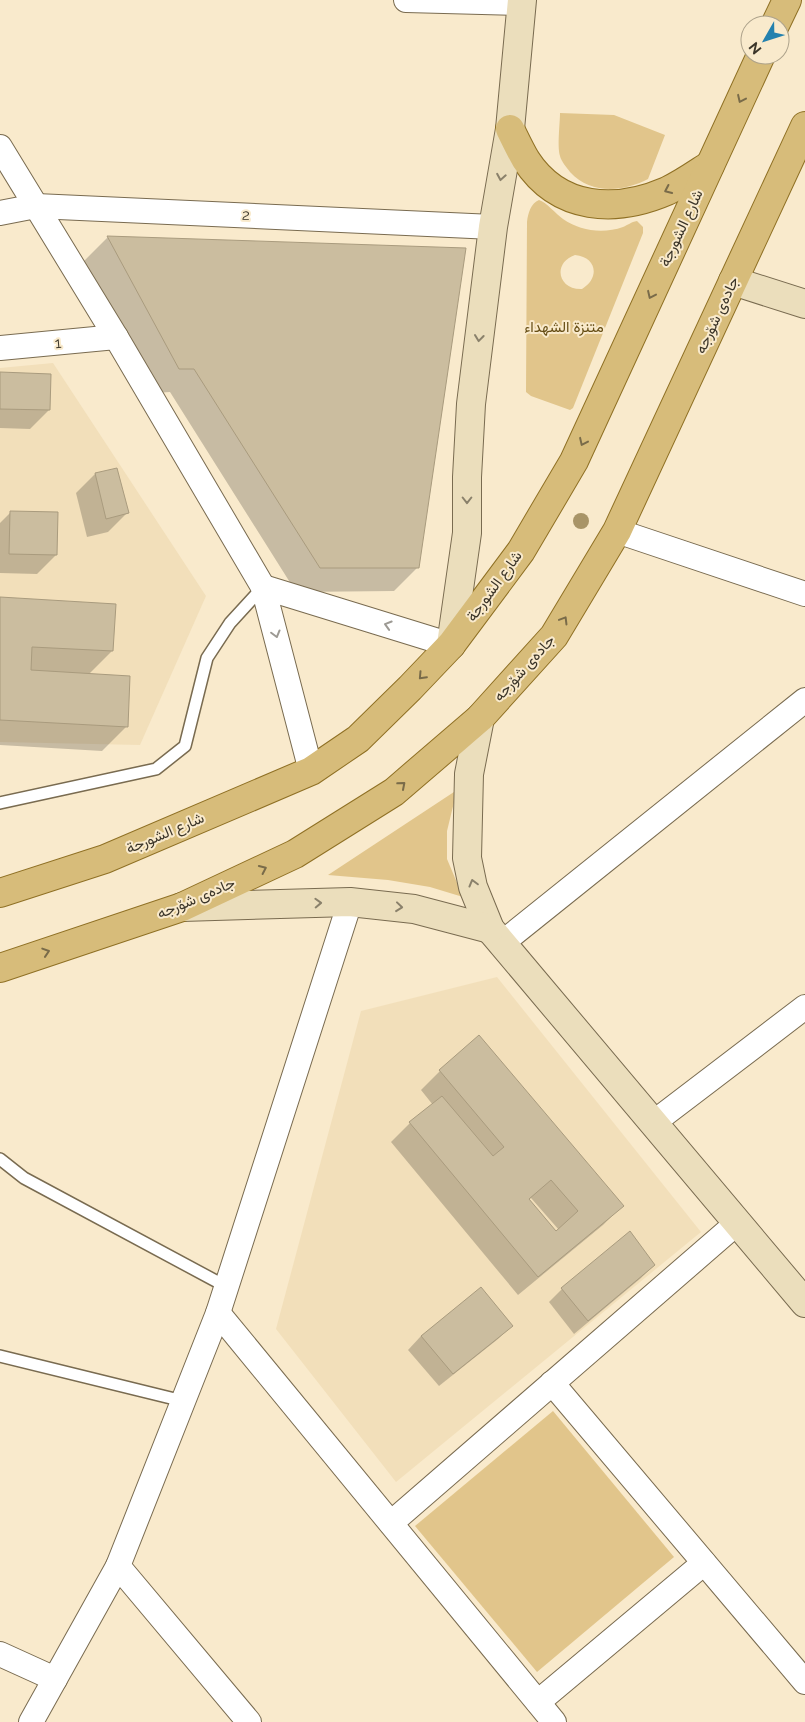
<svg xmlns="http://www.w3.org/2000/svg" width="805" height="1722" font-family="Raleway,Vazirmatn,sans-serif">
<rect width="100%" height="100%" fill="#f9eacc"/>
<g fill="#f2dfba">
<polygon points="53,363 206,596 140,745 0,742 0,368"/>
<polygon points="497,977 701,1232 396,1482 276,1329 361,1011"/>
</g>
<g fill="#e1c58b" fill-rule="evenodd">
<path d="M560,113L614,115L665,135L648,179C623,192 591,195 570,172C567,168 561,161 560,156C557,146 560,124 560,113Z"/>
<path d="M539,200C546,202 556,214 563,219C580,231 603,234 623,227C628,225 631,222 637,221L643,227V233L573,408L570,410L531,396L526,392L527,222C528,213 531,203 539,200ZM575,255C597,257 600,278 582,289C558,290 552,263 575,255Z"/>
<polygon points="457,790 447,831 447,859 463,897 430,887 388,880 328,875"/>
<polygon points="553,1411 674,1557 537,1672 415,1526"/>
</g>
<g fill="#0003" fill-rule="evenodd">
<polygon points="108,237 465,249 418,567 394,591 296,592 170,392 155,393 84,261"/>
<polygon points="0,374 49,410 30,429 0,428"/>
<polygon points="116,469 127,513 108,532 87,537 76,493 95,474"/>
<polygon points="11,512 56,555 37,574 0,573 0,523"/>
<polygon points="0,599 112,651 88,675 126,727 102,751 0,745"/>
<path d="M440,1071L622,1206L603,1225L518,1295L391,1142L410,1123L433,1105L421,1090ZM531,1198L559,1230L556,1233L528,1200Z"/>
<polygon points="654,1265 641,1278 574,1334 549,1302 562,1289"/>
<polygon points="481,1289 511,1326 498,1339 439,1386 408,1350 421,1336"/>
</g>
<g fill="#cbbd9f" stroke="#a99b7e" fill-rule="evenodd">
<polygon points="107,236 466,248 419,568 320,568 194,369 179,369"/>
<polygon points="0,372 51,374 50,410 0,409"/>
<polygon points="117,468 129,513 106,519 95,473"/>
<polygon points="10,511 58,512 57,555 9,554"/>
<polygon points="0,597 116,604 113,651 32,647 31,670 130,676 128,727 0,720"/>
<path d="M479,1035L624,1206L538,1277L409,1122L442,1096L493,1156L504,1147L439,1070ZM551,1180L578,1211L556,1231L529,1199Z"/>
<polygon points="630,1231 655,1265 588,1321 561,1288"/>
<polygon points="481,1287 513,1326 453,1374 421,1336"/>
</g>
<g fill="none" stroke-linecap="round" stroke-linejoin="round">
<g stroke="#796b50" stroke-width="14">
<g id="lane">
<polyline points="0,803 156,769 185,746 207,658 230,623 263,587"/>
<polyline points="0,1159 24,1178 227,1287"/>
<polyline points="0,1356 183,1401"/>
</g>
</g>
<g stroke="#796b50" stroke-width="26">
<g id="street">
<polyline points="406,0 522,3"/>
<polyline points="0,147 116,337 263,587 311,771"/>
<polyline points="0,213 36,206 493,227"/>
<polyline points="0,348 116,337"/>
<polyline points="617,531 805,594"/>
<polyline points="263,587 451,645"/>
<polyline points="502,943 805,700"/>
<polyline points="653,1123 805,1007"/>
<polyline points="218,1313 554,1722"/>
<polyline points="552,1383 805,1682"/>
<polyline points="391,1523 737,1223"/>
<polyline points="118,1566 249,1722"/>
<polyline points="0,1654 55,1679"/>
<polyline points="538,1702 704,1563"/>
<polyline points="31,1722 118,1566 218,1313 350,902"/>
</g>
</g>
<g stroke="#796b50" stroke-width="30">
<g id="secondary">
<polyline points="733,281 805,304"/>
<polyline points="451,645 467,533 467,477 471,404 493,227 510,129 522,0"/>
<polyline points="480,718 469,774 467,858 473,887 490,929 805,1303"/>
<polyline points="182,907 350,902 414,909 490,929"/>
</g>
</g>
<g stroke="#8f7024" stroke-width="30">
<g id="primary">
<polyline points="775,25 787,0"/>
<path d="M510,129C515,139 520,150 526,160C559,211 616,213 667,191C682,184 696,174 710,165"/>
<polyline points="0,893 105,859 311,771 358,739 410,688 451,645 521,551 574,461 761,55"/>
<polyline points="0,968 182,907 295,854 394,792 480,718 554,636 617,531 805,126"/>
</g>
</g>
<use href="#lane" stroke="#fff" stroke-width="11"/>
<use href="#street" stroke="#fff" stroke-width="24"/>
<use href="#secondary" stroke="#ebdebc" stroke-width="28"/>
<use href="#primary" stroke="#d7bc7a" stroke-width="28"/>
</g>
<circle fill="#a89467" cx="581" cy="521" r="8"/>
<defs><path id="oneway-chevron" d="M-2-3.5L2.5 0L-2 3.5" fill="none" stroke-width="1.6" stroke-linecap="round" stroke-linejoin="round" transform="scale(1.25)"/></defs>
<g stroke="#796b49">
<use href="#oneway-chevron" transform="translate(741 99) rotate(115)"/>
<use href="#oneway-chevron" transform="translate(668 190) rotate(155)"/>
<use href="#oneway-chevron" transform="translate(651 295) rotate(115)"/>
<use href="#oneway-chevron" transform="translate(583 442) rotate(115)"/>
<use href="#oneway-chevron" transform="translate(564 620) rotate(-59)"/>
<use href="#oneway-chevron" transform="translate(422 676) rotate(133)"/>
<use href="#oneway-chevron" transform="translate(402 785) rotate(-41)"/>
<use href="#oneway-chevron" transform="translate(263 869) rotate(-25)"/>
<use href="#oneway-chevron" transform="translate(46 952) rotate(-18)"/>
</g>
<g stroke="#8a816b">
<use href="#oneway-chevron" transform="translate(501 177) rotate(100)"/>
<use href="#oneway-chevron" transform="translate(479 338) rotate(97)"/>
<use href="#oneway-chevron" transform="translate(467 500) rotate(90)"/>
<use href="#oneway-chevron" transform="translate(473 883) rotate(-105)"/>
<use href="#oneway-chevron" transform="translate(318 903) rotate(-2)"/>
<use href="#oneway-chevron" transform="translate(399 907) rotate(6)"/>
</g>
<g stroke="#9d9a94">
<use href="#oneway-chevron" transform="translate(388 625) rotate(-163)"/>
<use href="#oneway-chevron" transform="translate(276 634) rotate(75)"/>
</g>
<g text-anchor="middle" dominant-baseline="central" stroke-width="4" stroke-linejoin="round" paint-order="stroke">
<g font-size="15" fill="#3b3529" stroke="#f9eacc">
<text transform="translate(246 215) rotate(3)">2</text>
<text transform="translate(681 228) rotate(-65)">شارع الشورجة</text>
<text transform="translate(717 315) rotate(-65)">جادەی شۆرجە</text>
<text transform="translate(58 343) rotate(-5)">1</text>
<text transform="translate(494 586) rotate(-54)">شارع الشورجة</text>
<text transform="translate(524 668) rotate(-48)">جادەی شۆرجە</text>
<text transform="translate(165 833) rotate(-23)">شارع الشورجة</text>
<text transform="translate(196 898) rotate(-23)">جادەی شۆرجە</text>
</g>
<g font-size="15" fill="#664e15" stroke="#f9eacc">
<text x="564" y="327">متنزة الشهداء</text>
</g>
</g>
<g transform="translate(765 40) rotate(231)"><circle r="24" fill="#f9eacc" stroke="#ada28b"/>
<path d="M0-4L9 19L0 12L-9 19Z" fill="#2481ae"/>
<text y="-8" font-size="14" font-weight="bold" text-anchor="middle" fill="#3b3529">N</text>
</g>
</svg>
